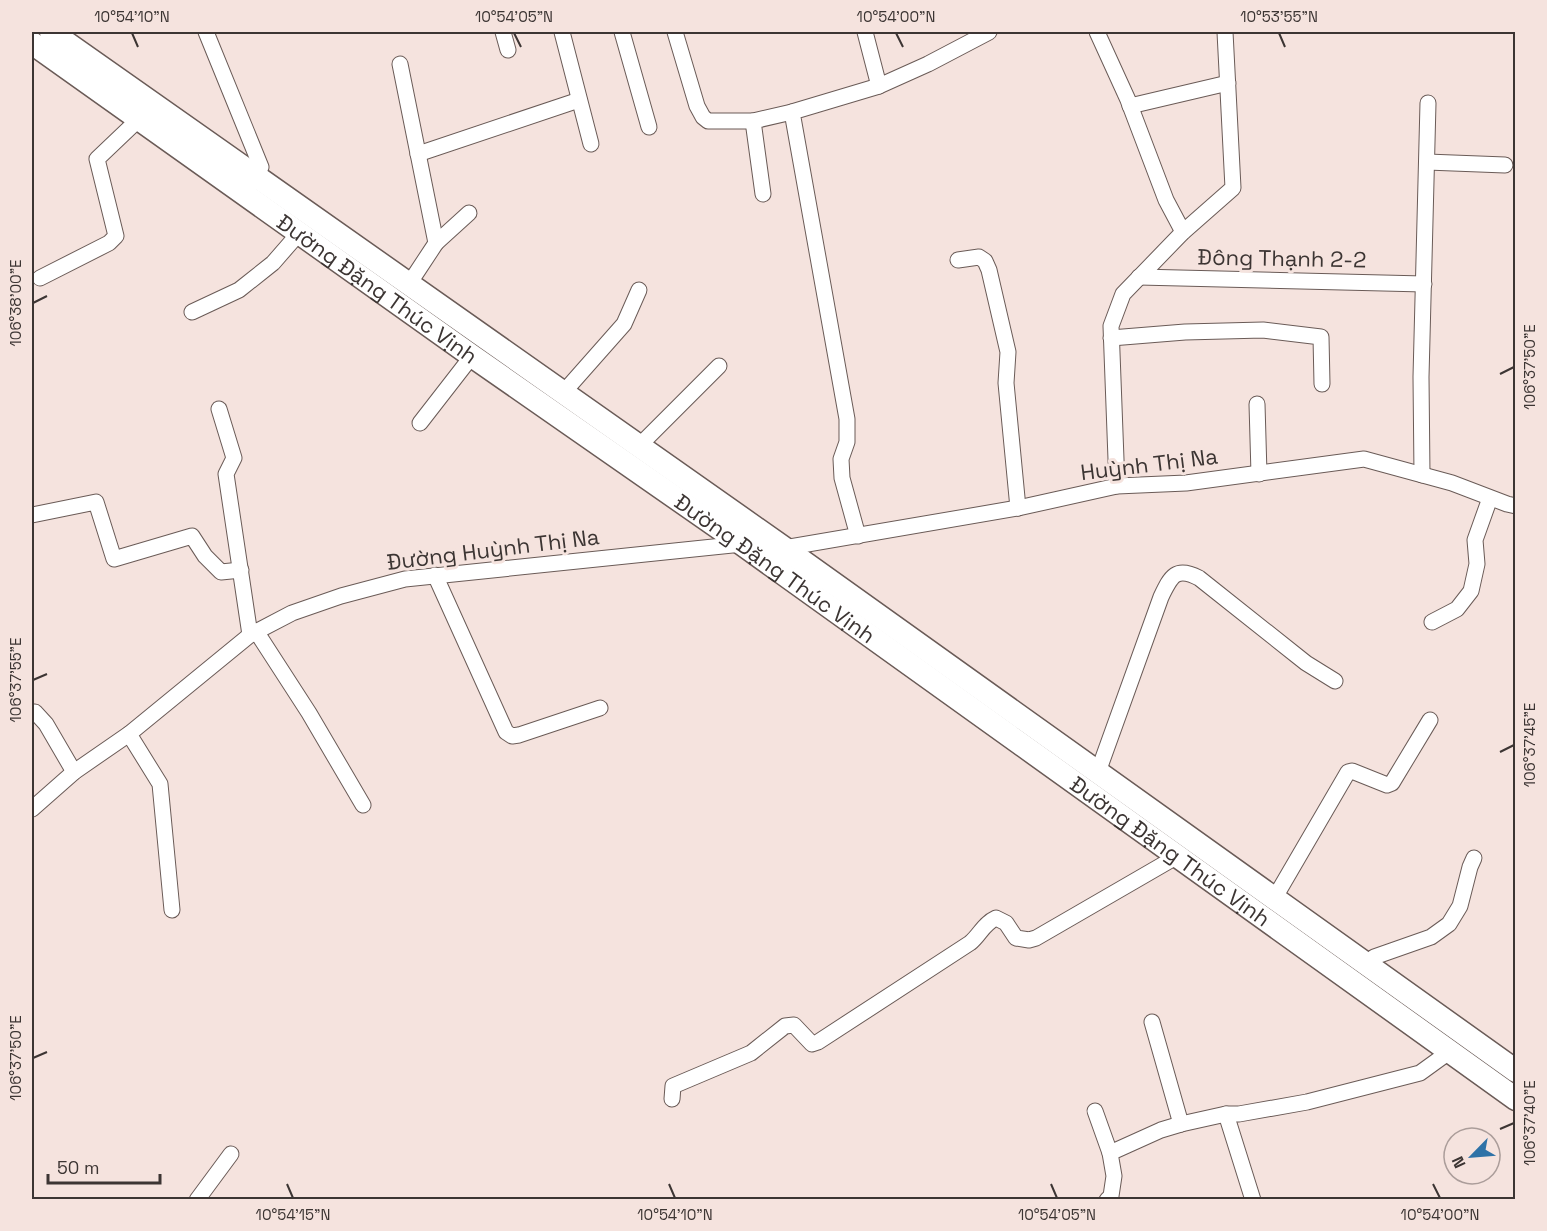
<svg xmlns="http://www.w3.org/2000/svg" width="1547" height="1231" font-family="'Space Grotesk',sans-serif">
<rect width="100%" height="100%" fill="#f5e3de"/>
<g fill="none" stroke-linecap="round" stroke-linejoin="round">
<g stroke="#6a5b57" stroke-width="17">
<g id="street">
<polyline points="206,32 261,167 257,175"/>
<polyline points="503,32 508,50"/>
<polyline points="562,32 591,144"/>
<polyline points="622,32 649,127"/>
<polyline points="675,32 697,106 703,117 708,121 753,121 792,112"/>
<polyline points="865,32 879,86"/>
<polyline points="1097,32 1128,100 1166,200 1183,232"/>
<polyline points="400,64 436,243 409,284"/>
<polyline points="1130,106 1228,83"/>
<polyline points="753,121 763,194"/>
<polyline points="418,154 579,100"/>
<polyline points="1427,162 1505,165"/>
<polyline points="436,243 469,213"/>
<polyline points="958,260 979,257 985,261 989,270 1008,352 1006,383 1018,508"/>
<polyline points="1139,277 1424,284"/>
<polyline points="40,278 109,243 116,236 97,159 139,119"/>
<polyline points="192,312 239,290 273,263 300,232"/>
<polyline points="1111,338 1185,332 1263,330 1321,337 1322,384"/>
<polyline points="563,393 624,324 639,290"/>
<polyline points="1257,404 1259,474"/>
<polyline points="219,409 234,458 226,474 250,635"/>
<polyline points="420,423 472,356"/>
<polyline points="639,446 719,366"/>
<polyline points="1422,475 1421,377 1428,103"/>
<polyline points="1117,486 1111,326 1123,294 1183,232 1233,188 1225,32"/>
<polyline points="32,515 96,502 114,559 192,536 205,556 221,572 241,570"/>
<polyline points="858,536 842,478 841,459 847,442 847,419 792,112 879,86 928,64 989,32"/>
<polyline points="784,548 1018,508 1117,486 1186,483 1364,459 1452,483 1507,504 1516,506"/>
<polyline points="435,575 506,732 512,736 519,735 600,708"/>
<polyline points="1432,622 1457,609 1471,591 1477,564 1475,540 1490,498"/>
<polyline points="256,631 309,713 363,805"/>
<polyline points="32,712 35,712 46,724 74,772"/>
<polyline points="129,734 160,784 172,910"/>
<path d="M1098,772L1161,597C1171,576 1176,566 1199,578L1306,663L1335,681"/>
<polyline points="32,809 74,772 129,734 250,635 292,613 341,596 405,579 742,544"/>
<polyline points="1274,899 1348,772 1352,771 1387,785 1392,783 1430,720"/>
<polyline points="1368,966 1374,957 1431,937 1449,924 1460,906 1470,867 1474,858"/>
<polyline points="1152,1022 1181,1124"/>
<path d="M672,1099L673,1086L751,1053L785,1026L794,1025L812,1044L818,1042L970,943C980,935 983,924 996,918L1006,923L1016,938L1029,940L1036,938L1176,857"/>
<polyline points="1095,1111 1110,1153"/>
<polyline points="1226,1114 1253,1200"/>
<polyline points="197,1200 231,1154"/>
<polyline points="1107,1200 1111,1196 1114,1176 1110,1153 1161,1130 1181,1124 1226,1114 1239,1114 1307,1102 1420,1073 1449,1052"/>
</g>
</g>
<g stroke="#6a5b57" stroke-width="25">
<g id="primary">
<polyline points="51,32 784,548 1516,1071"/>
<path id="s1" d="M32,43L472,356L742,544L1516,1099"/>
</g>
</g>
<use href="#street" stroke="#fff" stroke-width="15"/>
<use href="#primary" stroke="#fff" stroke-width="22"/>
</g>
<path fill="none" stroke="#3c3533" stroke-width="2" d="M132,33L138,47M514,33L521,47M896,33L903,47M1279,33L1285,47M33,303L47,296M1500,374L1514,367M33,680L47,674M1500,752L1514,745M33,1058L47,1052M1500,1129L1514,1123M287,1184L293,1198M669,1184L675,1198M1051,1184L1057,1198M1433,1184L1440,1198"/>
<g text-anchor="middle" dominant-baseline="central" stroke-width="6" stroke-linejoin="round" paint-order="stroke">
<g font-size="22" fill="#3c3533" stroke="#f5e3de">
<text transform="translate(1282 258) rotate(1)">Đông Thạnh 2-2</text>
<text stroke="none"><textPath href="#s1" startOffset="424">Đường Đặng Thúc Vịnh</textPath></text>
<text transform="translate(1149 464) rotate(-7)">Huỳnh Thị Na</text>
<text transform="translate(493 549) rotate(-7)">Đường Huỳnh Thị Na</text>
<text stroke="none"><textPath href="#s1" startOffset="910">Đường Đặng Thúc Vịnh</textPath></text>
<text stroke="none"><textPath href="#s1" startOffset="1396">Đường Đặng Thúc Vịnh</textPath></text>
</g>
</g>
<rect width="1547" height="1231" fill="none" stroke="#f5e3de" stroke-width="66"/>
<g transform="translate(1472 1156) rotate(245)"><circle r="28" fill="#f5e3de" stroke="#ab9d9a" stroke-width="1.5"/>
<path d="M0-4.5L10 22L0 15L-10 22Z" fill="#2e72a7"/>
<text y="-9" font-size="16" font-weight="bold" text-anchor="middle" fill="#3c3533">N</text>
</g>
<path d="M48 1174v9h112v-9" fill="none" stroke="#3c3533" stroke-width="3"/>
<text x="57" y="1174" font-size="18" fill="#3c3533" stroke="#f5e3de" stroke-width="4.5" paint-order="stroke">50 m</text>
<rect x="33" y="33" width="1481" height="1165" fill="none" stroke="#3c3533" stroke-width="2"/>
<g font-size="15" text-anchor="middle" fill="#3c3533">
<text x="132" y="22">10°54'10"N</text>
<text x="514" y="22">10°54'05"N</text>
<text x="896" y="22">10°54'00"N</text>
<text x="1279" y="22">10°53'55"N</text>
<text transform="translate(16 303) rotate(-90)" y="5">106°38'00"E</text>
<text transform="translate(1530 367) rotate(-90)" y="5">106°37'50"E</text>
<text transform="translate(16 680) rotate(-90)" y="5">106°37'55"E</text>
<text transform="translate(1530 745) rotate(-90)" y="5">106°37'45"E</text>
<text transform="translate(16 1058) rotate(-90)" y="5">106°37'50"E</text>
<text transform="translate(1530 1123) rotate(-90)" y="5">106°37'40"E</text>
<text x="293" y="1220">10°54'15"N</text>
<text x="675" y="1220">10°54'10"N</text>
<text x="1057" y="1220">10°54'05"N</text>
<text x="1440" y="1220">10°54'00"N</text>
</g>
</svg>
